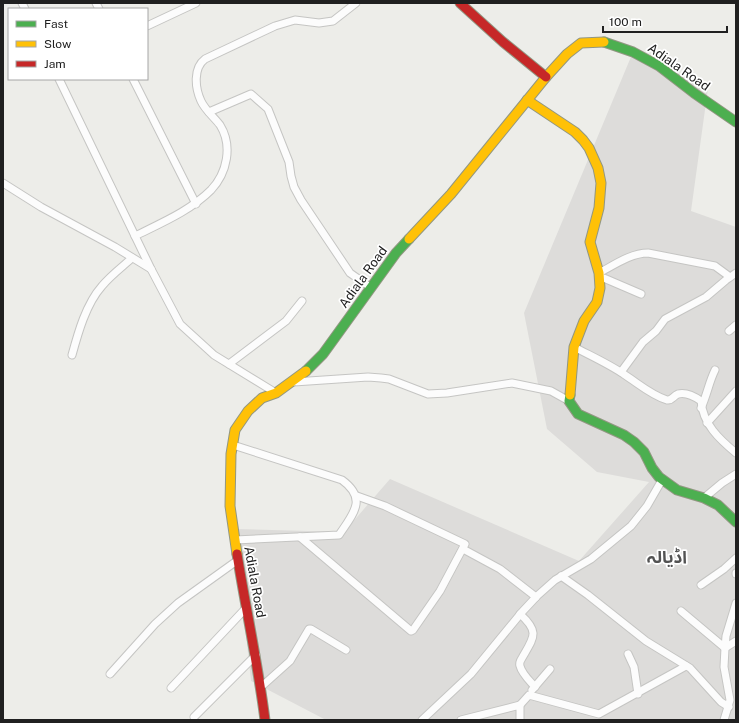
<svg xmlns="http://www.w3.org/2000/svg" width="739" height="723" font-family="'Public Sans','Noto Sans Arabic',sans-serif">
<rect width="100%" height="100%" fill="#edede9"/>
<polygon fill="#dddcda" points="633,52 708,88 691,211 736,227 736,720 326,720 251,681 238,560 234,529 344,532 390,479 579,561 649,482 597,472 547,429 524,313"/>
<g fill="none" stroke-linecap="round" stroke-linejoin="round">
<g stroke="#c5c5c3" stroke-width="9">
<g id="street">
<polyline points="22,3 25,9"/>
<polyline points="96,3 99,9"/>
<polyline points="147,26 196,3"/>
<polyline points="59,79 151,269 180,324 214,355 276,393"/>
<polyline points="133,79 196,204"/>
<polyline points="209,112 251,94 268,109 289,162 291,176 294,187 301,200 350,273 370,287"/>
<polyline points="3,183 41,207 115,247 151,269"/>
<path d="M135,236C161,223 190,211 211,190C227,173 233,146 220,125C214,117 205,110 201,101C195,88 193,68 205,59L275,26L295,20L319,23L333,21L356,3"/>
<path d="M599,273C614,265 631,253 648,253L715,266L730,277"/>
<polyline points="599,276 641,294"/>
<polyline points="729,331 736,325"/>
<path d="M574,347C591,356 609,364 625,375C639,384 651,395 667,400C672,401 673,396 678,394C686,392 694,396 701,401C703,424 719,439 736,453"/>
<path d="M72,355C78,333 86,304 102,286C110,276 122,267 132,258"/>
<polyline points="229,364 286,321 302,301"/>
<polyline points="621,372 643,342 656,331 665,319 706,297 726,280 736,273"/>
<polyline points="294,382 368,377 381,378 389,379 428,394 447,393 512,383 551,391 569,401"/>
<path d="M701,408C707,395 709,382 715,370"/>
<polyline points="707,423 736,391"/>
<path d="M233,445L342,480C368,499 353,514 339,535L235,540"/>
<polyline points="704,498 722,483 736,474"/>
<polyline points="300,537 411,631 413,630 440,591 465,544 385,506 357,496"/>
<polyline points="463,549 500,569 536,597"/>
<polyline points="736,573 736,574"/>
<polyline points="561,576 588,595 646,641 690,668 721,702 729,707"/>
<polyline points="701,585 724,569 736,558"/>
<polyline points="681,611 725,648 736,641"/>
<path d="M520,614C540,632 534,637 522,658C520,661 519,663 520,666C522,674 530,681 535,687"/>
<polyline points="628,654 634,667 638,694"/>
<polyline points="110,674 155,624 178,603 238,560"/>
<polyline points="261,687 290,661 309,629 311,629 346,650"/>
<polyline points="171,688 246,608"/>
<polyline points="532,690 550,669"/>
<polyline points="520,705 529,695 599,714 686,666"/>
<polyline points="194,717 256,655"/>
<polyline points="422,720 471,674 522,612 537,596 555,580 591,559 631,526 647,506 662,480"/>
<polyline points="461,720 520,705 520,720"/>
<polyline points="724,720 730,700 724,667 725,648 726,636 736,603"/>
</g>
</g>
<g stroke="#929782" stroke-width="11">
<g id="fast">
<polyline points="604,42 633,52 659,66 694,93 736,122"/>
<polyline points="306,371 323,354 396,253 409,239"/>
<polyline points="570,395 569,401 578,414 624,435 634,442 644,452 652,468 659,477 677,490 704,498 718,505 736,522"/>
</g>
</g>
<g stroke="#929782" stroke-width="11">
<g id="slow">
<polyline points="527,100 575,132 583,140 589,148 598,168 601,183 599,208 590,242 599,273 600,288 597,302 584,321 574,347 570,395"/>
<polyline points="409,239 451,194 546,77 567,54 581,43 604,42"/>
<polyline points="237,554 230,506 231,454 235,430 248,411 262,398 276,393 306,371"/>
</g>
</g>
<g stroke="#929782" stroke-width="11">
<g id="jam">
<polyline points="460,3 503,42 546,77"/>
<path d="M237,554C246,610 258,664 265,720"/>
</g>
</g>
<use href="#street" stroke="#fcfcfc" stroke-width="7"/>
<use href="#fast" stroke="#4caf50" stroke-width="9"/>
<use href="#slow" stroke="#ffc107" stroke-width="9"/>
<use href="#jam" stroke="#c62828" stroke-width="9"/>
</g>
<g text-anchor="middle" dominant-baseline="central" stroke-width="3.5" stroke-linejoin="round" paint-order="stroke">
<g font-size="13" fill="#202020" stroke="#fff">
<text transform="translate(679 67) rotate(35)">Adiala Road</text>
<text transform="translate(363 277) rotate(-54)">Adiala Road</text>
<text transform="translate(255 582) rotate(80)">Adiala Road</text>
</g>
<g font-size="17" font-weight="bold" fill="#535353" stroke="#fff">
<text x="667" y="557">اڈیالہ</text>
</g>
</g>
<rect width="739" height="723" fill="none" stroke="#202020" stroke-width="8"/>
<rect x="8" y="8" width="140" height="72" fill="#ffffff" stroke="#a6a6a6"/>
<rect x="16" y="21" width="20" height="6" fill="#4caf50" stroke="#a6a6a6"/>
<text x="44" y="28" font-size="12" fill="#202020">Fast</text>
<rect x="16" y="41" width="20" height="6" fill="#ffc107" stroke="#a6a6a6"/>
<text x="44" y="48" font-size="12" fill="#202020">Slow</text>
<rect x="16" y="61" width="20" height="6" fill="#c62828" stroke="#a6a6a6"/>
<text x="44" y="68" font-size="12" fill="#202020">Jam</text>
<path d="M603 26v6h124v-6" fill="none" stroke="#202020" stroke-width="2"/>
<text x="609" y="26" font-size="12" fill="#202020" stroke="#ffffff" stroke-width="3" paint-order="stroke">100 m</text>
</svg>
